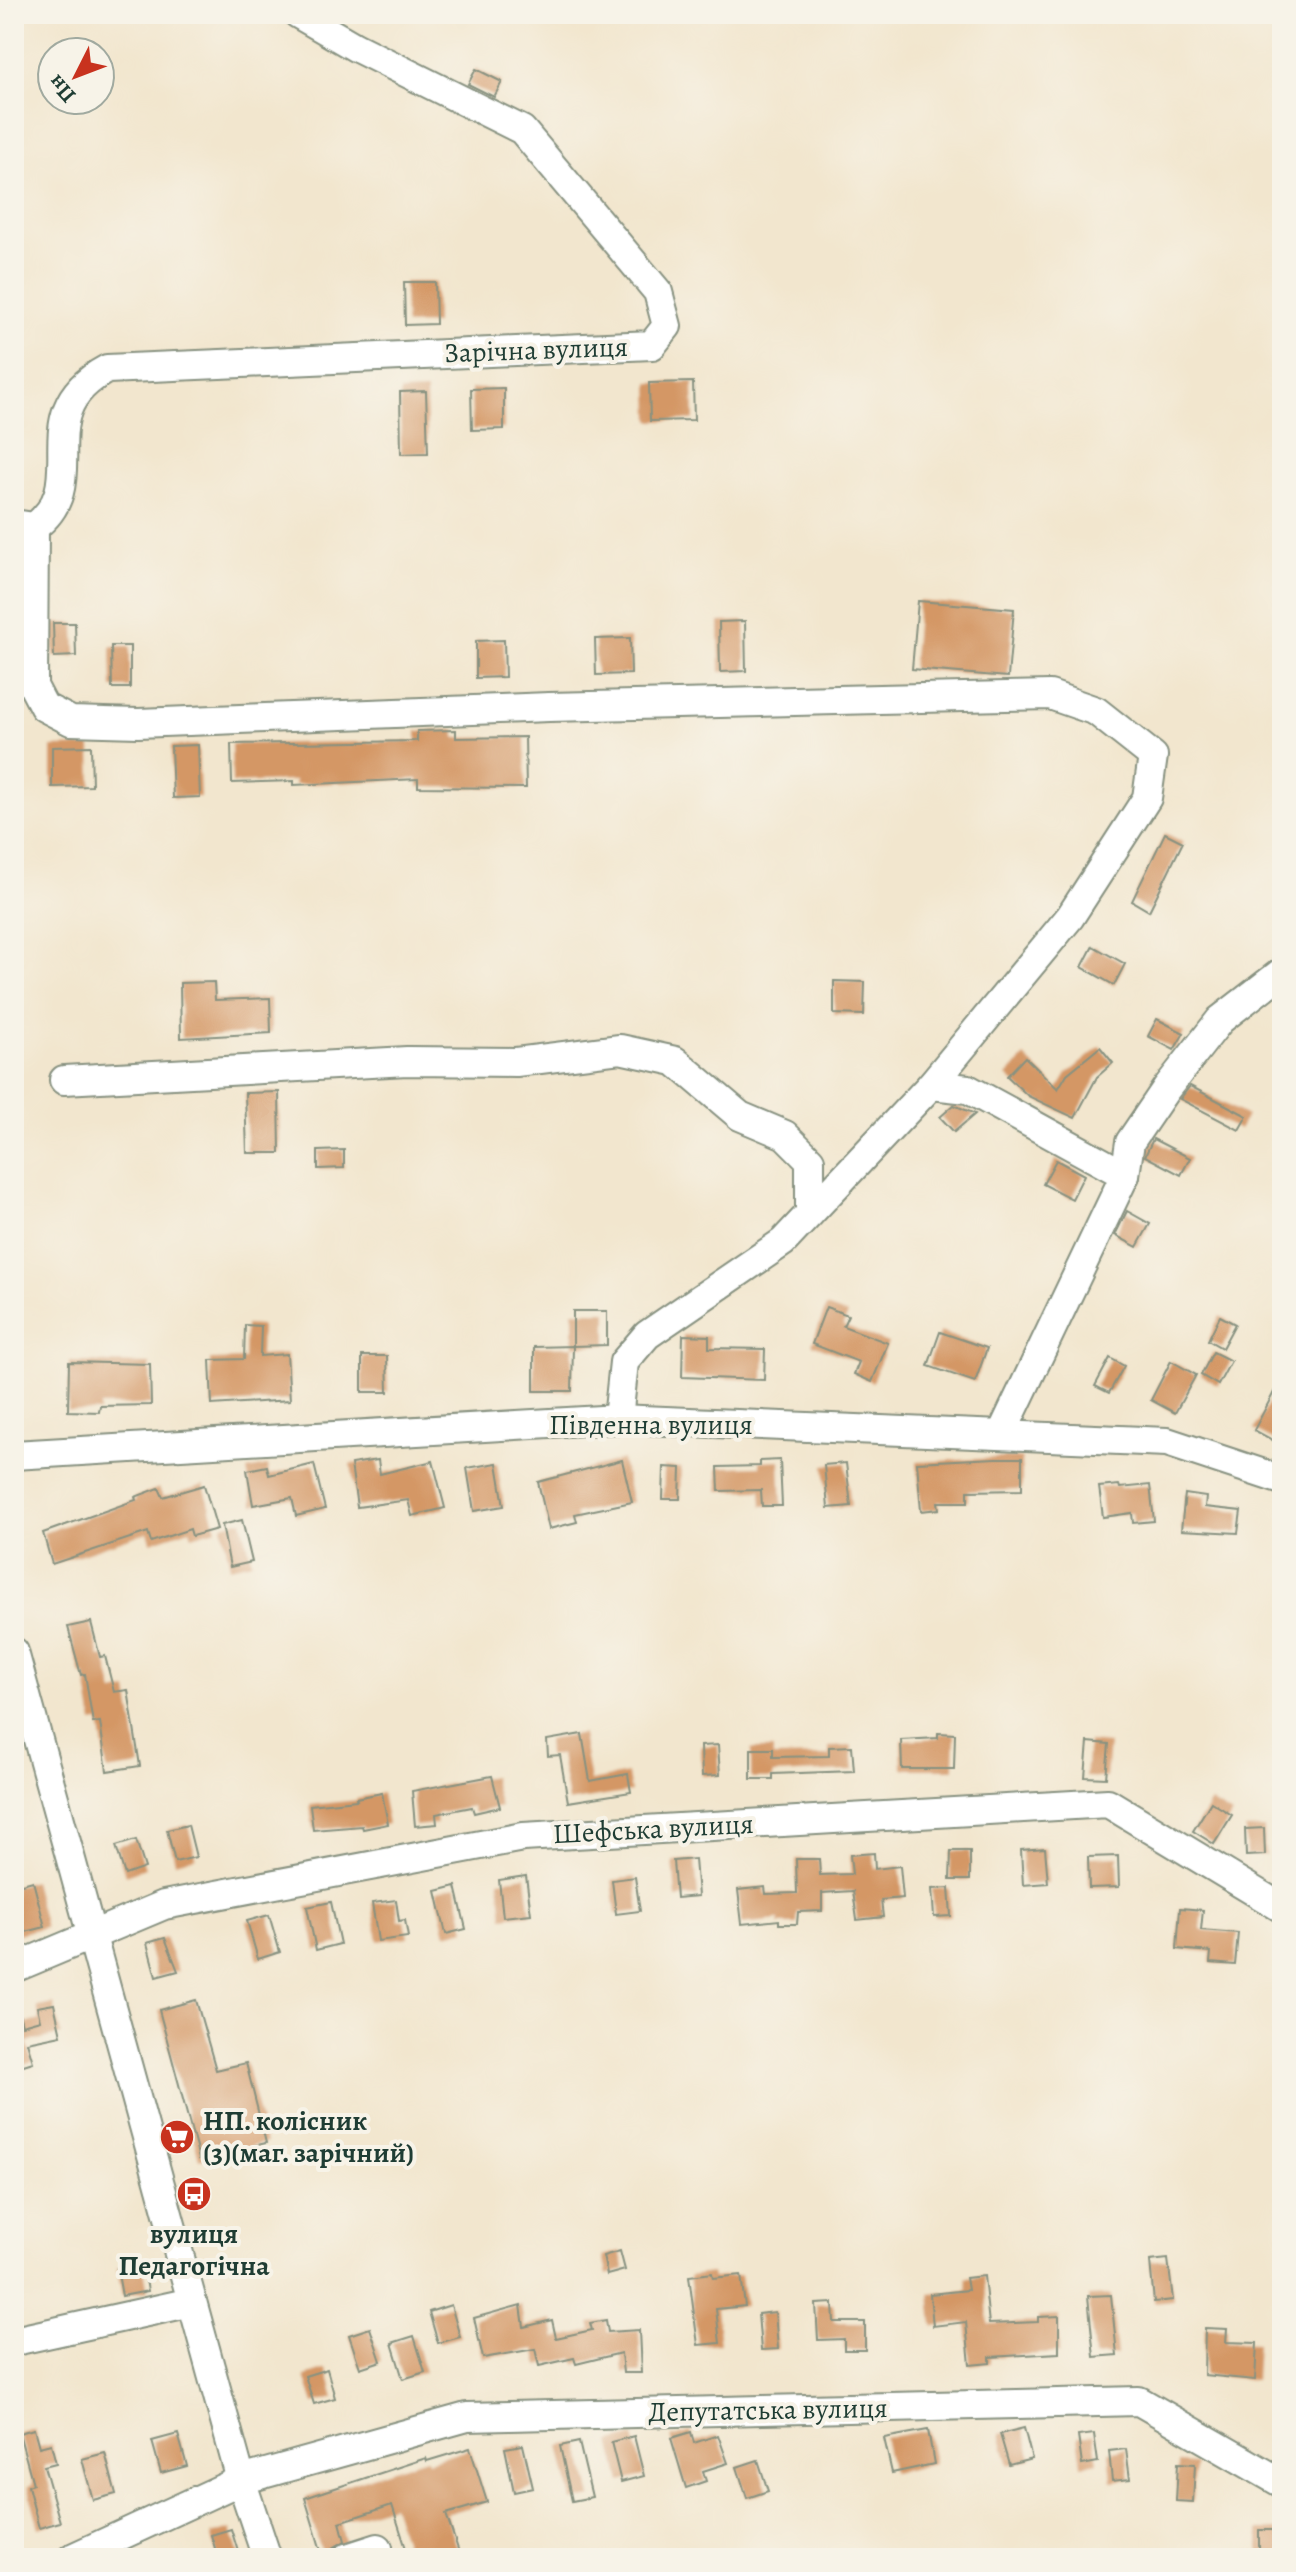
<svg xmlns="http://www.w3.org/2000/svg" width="1296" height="2572" font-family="Alegreya,serif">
<rect width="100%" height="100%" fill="#f7f3e8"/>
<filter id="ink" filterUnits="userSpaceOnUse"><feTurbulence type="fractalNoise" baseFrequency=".0125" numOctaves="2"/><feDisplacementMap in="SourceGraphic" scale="16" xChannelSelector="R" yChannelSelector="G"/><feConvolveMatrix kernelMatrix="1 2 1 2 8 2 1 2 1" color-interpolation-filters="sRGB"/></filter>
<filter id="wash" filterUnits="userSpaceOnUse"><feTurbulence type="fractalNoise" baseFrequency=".006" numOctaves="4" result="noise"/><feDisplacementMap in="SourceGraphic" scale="32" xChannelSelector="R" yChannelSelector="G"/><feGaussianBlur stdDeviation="1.8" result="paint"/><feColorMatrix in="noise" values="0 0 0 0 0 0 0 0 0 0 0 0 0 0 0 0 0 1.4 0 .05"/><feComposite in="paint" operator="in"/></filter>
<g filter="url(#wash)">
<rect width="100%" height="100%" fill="#f2e6ce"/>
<g id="blocks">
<g fill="#d49765">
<polygon points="476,69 502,82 494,97 468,84"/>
<polygon points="404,282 435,282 436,324 405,325"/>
<polygon points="693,382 694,420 650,421 649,383"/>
<polygon points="504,388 504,429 472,430 471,389"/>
<polygon points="426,391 428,453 401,454 400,392"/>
<polygon points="918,601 1014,609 1008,677 912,669"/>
<polygon points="745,621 746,671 720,672 719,622"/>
<polygon points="53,623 75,623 76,656 54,657"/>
<polygon points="630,638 631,674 596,675 595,639"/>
<polygon points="504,640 505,677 476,678 476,641"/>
<polygon points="111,646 130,646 130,688 112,688"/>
<polygon points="456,730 456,738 525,737 526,788 418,787 418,779 294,785 294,781 232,783 231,744 417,741 417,731"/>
<polygon points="198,745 200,797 173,798 171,746"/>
<polygon points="91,746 92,786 52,787 52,747"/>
<polygon points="1165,833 1183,842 1149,911 1132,901"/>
<polygon points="1093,946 1125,964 1114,985 1082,967"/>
<polygon points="834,981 865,982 864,1015 834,1014"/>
<polygon points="214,982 215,1000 270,998 271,1033 181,1038 180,983"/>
<polygon points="1157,1019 1184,1033 1174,1050 1148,1036"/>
<polygon points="1100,1047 1113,1063 1097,1077 1075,1118 1028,1096 1007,1076 1025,1057 1058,1089 1067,1074"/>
<polygon points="1190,1086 1247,1116 1239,1130 1180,1099"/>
<polygon points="279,1092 280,1153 247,1153 245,1093"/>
<polygon points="954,1105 975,1114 954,1132 940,1117"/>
<polygon points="1153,1139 1190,1158 1181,1175 1145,1156"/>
<polygon points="344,1150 344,1168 318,1169 318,1151"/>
<polygon points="1056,1160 1084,1175 1072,1199 1043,1184"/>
<polygon points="1127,1211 1150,1224 1137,1247 1115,1235"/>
<polygon points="826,1307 848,1315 843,1326 888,1343 872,1382 854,1374 859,1362 812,1344"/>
<polygon points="573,1311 607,1311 607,1345 573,1346"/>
<polygon points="1220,1316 1235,1324 1222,1348 1208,1340"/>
<polygon points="245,1325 261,1326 260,1356 287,1354 290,1400 212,1405 210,1360 244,1359"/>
<polygon points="940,1332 987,1348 975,1382 928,1366"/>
<polygon points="683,1335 709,1336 709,1348 765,1349 764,1380 682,1377"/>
<polygon points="573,1346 572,1391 534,1391 534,1347"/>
<polygon points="1213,1352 1231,1361 1218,1385 1201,1375"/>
<polygon points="362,1356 387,1356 388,1392 362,1392"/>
<polygon points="1110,1358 1124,1366 1109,1393 1095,1386"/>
<polygon points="1171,1361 1196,1375 1175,1413 1151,1400"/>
<polygon points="69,1362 150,1364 151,1405 100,1406 99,1412 68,1411"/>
<polygon points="1282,1377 1282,1426 1274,1441 1254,1430"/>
<polygon points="996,1458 1022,1458 1022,1490 968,1491 968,1502 938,1502 939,1509 921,1511 917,1462"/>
<polygon points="378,1460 380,1474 433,1461 445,1508 412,1516 408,1500 357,1507 351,1464"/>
<polygon points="622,1460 632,1502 575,1514 577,1522 549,1529 538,1482"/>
<polygon points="780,1460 782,1506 762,1506 761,1490 719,1491 718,1467 760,1466 760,1461"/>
<polygon points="497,1463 504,1506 474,1511 467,1468"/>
<polygon points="846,1463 851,1506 828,1508 824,1465"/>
<polygon points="314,1464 325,1509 296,1516 292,1498 253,1505 247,1470 267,1466 269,1475"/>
<polygon points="664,1467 681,1468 680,1499 663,1499"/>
<polygon points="204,1485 217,1529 192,1536 190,1529 151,1542 148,1532 52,1564 43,1533 136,1500 135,1497 159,1488 163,1497"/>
<polygon points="1119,1485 1120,1488 1150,1485 1154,1521 1133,1523 1132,1513 1103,1517 1099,1487"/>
<polygon points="1185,1494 1206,1497 1205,1507 1241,1511 1238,1533 1181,1530"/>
<polygon points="242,1520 252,1562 230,1567 222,1525"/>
<polygon points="91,1622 100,1657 105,1656 114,1692 128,1690 140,1766 107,1771 100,1722 93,1723 85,1674 81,1675 68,1627"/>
<polygon points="938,1733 955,1734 954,1769 902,1769 901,1740 938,1738"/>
<polygon points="582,1734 590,1781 628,1774 631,1792 568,1802 560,1755 548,1756 547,1740"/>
<polygon points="1088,1742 1109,1744 1106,1778 1085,1777"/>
<polygon points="718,1745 720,1775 702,1776 701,1746"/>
<polygon points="852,1746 854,1771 773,1774 773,1779 751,1779 751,1749 773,1749 773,1757 829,1756 829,1747"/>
<polygon points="492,1776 500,1807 474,1813 472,1807 436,1814 437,1824 415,1826 412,1791"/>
<polygon points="382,1793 388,1824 363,1829 362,1826 313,1830 310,1805 357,1800 356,1798"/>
<polygon points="1211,1802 1232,1815 1214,1844 1193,1831"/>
<polygon points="188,1825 196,1857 175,1862 167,1830"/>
<polygon points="1264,1828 1265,1855 1246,1856 1245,1829"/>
<polygon points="136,1840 145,1868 125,1875 116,1846"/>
<polygon points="1045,1848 1048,1883 1023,1885 1021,1850"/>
<polygon points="951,1851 970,1851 970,1880 950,1880"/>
<polygon points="874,1853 875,1869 900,1866 903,1898 881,1900 883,1917 857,1920 853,1891 822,1893 822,1911 798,1912 797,1924 779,1924 779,1920 742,1924 738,1890 765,1887 766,1894 797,1893 796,1859 819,1859 820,1875 852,1874 850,1855"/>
<polygon points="1118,1856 1119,1887 1089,1888 1088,1857"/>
<polygon points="695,1859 698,1896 676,1898 673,1861"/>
<polygon points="526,1876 531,1914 503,1917 499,1880"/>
<polygon points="635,1877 640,1911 616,1914 612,1880"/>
<polygon points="33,1881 45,1927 14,1935 14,1886"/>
<polygon points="456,1886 466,1929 446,1934 436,1891"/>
<polygon points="949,1888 951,1916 934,1917 932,1889"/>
<polygon points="396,1900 399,1921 405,1920 408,1937 378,1941 372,1903"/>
<polygon points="331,1902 340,1944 316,1950 307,1907"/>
<polygon points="1180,1908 1203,1910 1201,1930 1238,1933 1235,1965 1210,1963 1211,1952 1177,1949"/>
<polygon points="269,1915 280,1952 258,1959 247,1921"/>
<polygon points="165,1938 178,1971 156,1977 147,1943"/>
<polygon points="196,2000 216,2070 246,2063 266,2143 199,2159 159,2010"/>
<polygon points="54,2004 61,2035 27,2042 33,2062 14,2068 14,2014 19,2014 22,2025 40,2020 37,2007"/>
<polygon points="620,2251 625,2270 607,2275 603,2256"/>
<polygon points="1168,2259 1173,2300 1154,2302 1150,2261"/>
<polygon points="143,2263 148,2291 122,2296 117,2268"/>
<polygon points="712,2273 713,2278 741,2275 745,2306 716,2309 720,2343 698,2345 689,2276"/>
<polygon points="984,2276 989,2324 1038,2322 1038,2317 1059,2316 1059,2353 990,2357 990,2363 970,2365 966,2322 933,2326 930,2294 968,2290 966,2278"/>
<polygon points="1111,2295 1117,2355 1094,2357 1088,2296"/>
<polygon points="833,2303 834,2322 865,2322 865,2350 844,2350 844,2339 818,2340 816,2304"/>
<polygon points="451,2305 460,2337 438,2343 429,2312"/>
<polygon points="521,2305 524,2327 552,2320 556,2338 592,2330 590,2323 606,2320 608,2332 639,2330 641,2373 623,2373 621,2353 576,2364 574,2358 539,2366 535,2349 483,2358 474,2318"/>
<polygon points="775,2312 778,2349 761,2350 758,2314"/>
<polygon points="370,2328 381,2361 360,2368 349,2335"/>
<polygon points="1205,2328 1227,2329 1226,2342 1257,2343 1255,2380 1204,2375"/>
<polygon points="414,2336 425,2372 403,2379 392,2343"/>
<polygon points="327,2369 335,2398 314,2404 305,2376"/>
<polygon points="1024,2428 1032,2459 1009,2465 1000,2434"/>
<polygon points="34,2429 39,2447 51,2444 56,2463 44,2466 60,2522 39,2528 28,2486 33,2484 19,2433"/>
<polygon points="928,2430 934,2464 892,2473 884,2438"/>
<polygon points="691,2432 694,2443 718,2435 728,2463 703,2471 706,2481 686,2488 671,2438"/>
<polygon points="178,2434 187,2466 161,2473 152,2441"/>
<polygon points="1094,2434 1098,2462 1082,2465 1078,2436"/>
<polygon points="634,2436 644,2476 621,2482 611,2442"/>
<polygon points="579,2442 592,2497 572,2501 560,2446"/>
<polygon points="523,2445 533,2488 514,2492 505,2448"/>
<polygon points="470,2448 487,2502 446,2514 461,2558 409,2558 392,2505 340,2522 345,2541 322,2554 305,2498 426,2458 427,2461"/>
<polygon points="1126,2449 1130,2479 1112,2481 1109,2451"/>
<polygon points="105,2453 116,2494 93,2500 82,2459"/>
<polygon points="758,2460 768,2491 747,2498 737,2467"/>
<polygon points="1178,2463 1195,2464 1193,2502 1176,2501"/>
<polygon points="231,2529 240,2558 218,2558 211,2535"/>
<rect x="1259" y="2530" width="23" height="28"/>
</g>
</g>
</g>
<g filter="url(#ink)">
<use href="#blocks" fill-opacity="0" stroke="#889281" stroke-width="2"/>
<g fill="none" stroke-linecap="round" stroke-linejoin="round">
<g stroke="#889281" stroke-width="32">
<g id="minor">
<path d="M14,524L34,527C96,482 23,414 107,369L652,345L667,326L658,292L522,130L355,47L298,14"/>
<polyline points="34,527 33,686 44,707 71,721 138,723 549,707 1050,695 1096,711 1153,756 1147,798 1070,917 931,1085 783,1242 647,1335 624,1362 618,1419"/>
<polyline points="64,1080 407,1061 516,1062 620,1049 675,1061 740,1116 785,1135 810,1160 810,1213"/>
<polyline points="931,1085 968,1089 1125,1175 1001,1435"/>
<polyline points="1125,1175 1130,1142 1166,1089 1220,1020 1282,972"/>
<polyline points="14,1455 618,1419 1167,1442 1282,1480"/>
<polyline points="14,1652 241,2480 267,2558"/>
<polyline points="14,1968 164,1905 523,1837 1108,1803 1282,1908"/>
<polyline points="14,2341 192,2302"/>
<polyline points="72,2558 241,2480 467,2417 1139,2401 1282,2483"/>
<polyline points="347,2558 378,2548"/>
</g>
</g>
<use href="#minor" stroke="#fff" stroke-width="28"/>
</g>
</g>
<defs>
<g id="supermarket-disc" transform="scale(1.8)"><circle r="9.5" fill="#c8321e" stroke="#f7f3e8"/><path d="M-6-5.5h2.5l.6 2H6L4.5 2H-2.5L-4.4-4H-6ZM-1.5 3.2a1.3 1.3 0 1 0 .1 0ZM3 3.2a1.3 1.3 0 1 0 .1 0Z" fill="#fff"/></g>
<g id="bus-disc" transform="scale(1.8)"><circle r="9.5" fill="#c8321e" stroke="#f7f3e8"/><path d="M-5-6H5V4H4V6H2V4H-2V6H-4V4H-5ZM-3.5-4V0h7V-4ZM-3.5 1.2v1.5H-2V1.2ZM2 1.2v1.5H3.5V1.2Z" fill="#fff"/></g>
</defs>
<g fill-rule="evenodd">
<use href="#supermarket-disc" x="177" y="2137"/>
<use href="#bus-disc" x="194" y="2194"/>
</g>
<g text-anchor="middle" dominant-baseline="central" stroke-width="8" stroke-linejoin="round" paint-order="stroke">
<g font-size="28" fill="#1f3d34" stroke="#f7f3e8">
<text transform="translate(536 350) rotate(-2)">Зарічна вулиця</text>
<text x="651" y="1425">Південна вулиця</text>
<text transform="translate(653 1829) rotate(-3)">Шефська вулиця</text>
<text transform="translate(768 2410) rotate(-1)">Депутатська вулиця</text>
</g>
<g font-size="28" font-weight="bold" fill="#1f3d34" stroke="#f7f3e8" text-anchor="start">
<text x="203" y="2121">НП. колісник<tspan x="203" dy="32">(3)(маг. зарічний)</tspan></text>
<text x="194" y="2234" text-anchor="middle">вулиця<tspan x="194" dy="32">Педагогічна</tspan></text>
</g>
</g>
<rect width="1296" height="2572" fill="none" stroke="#f7f3e8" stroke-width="48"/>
<g transform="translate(76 76) rotate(228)"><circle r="38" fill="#f7f3e8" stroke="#a1aaa0" stroke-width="2"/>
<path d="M0-6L14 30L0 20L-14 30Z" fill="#c8321e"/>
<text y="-12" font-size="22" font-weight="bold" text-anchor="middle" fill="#1f3d34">Пн</text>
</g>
</svg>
